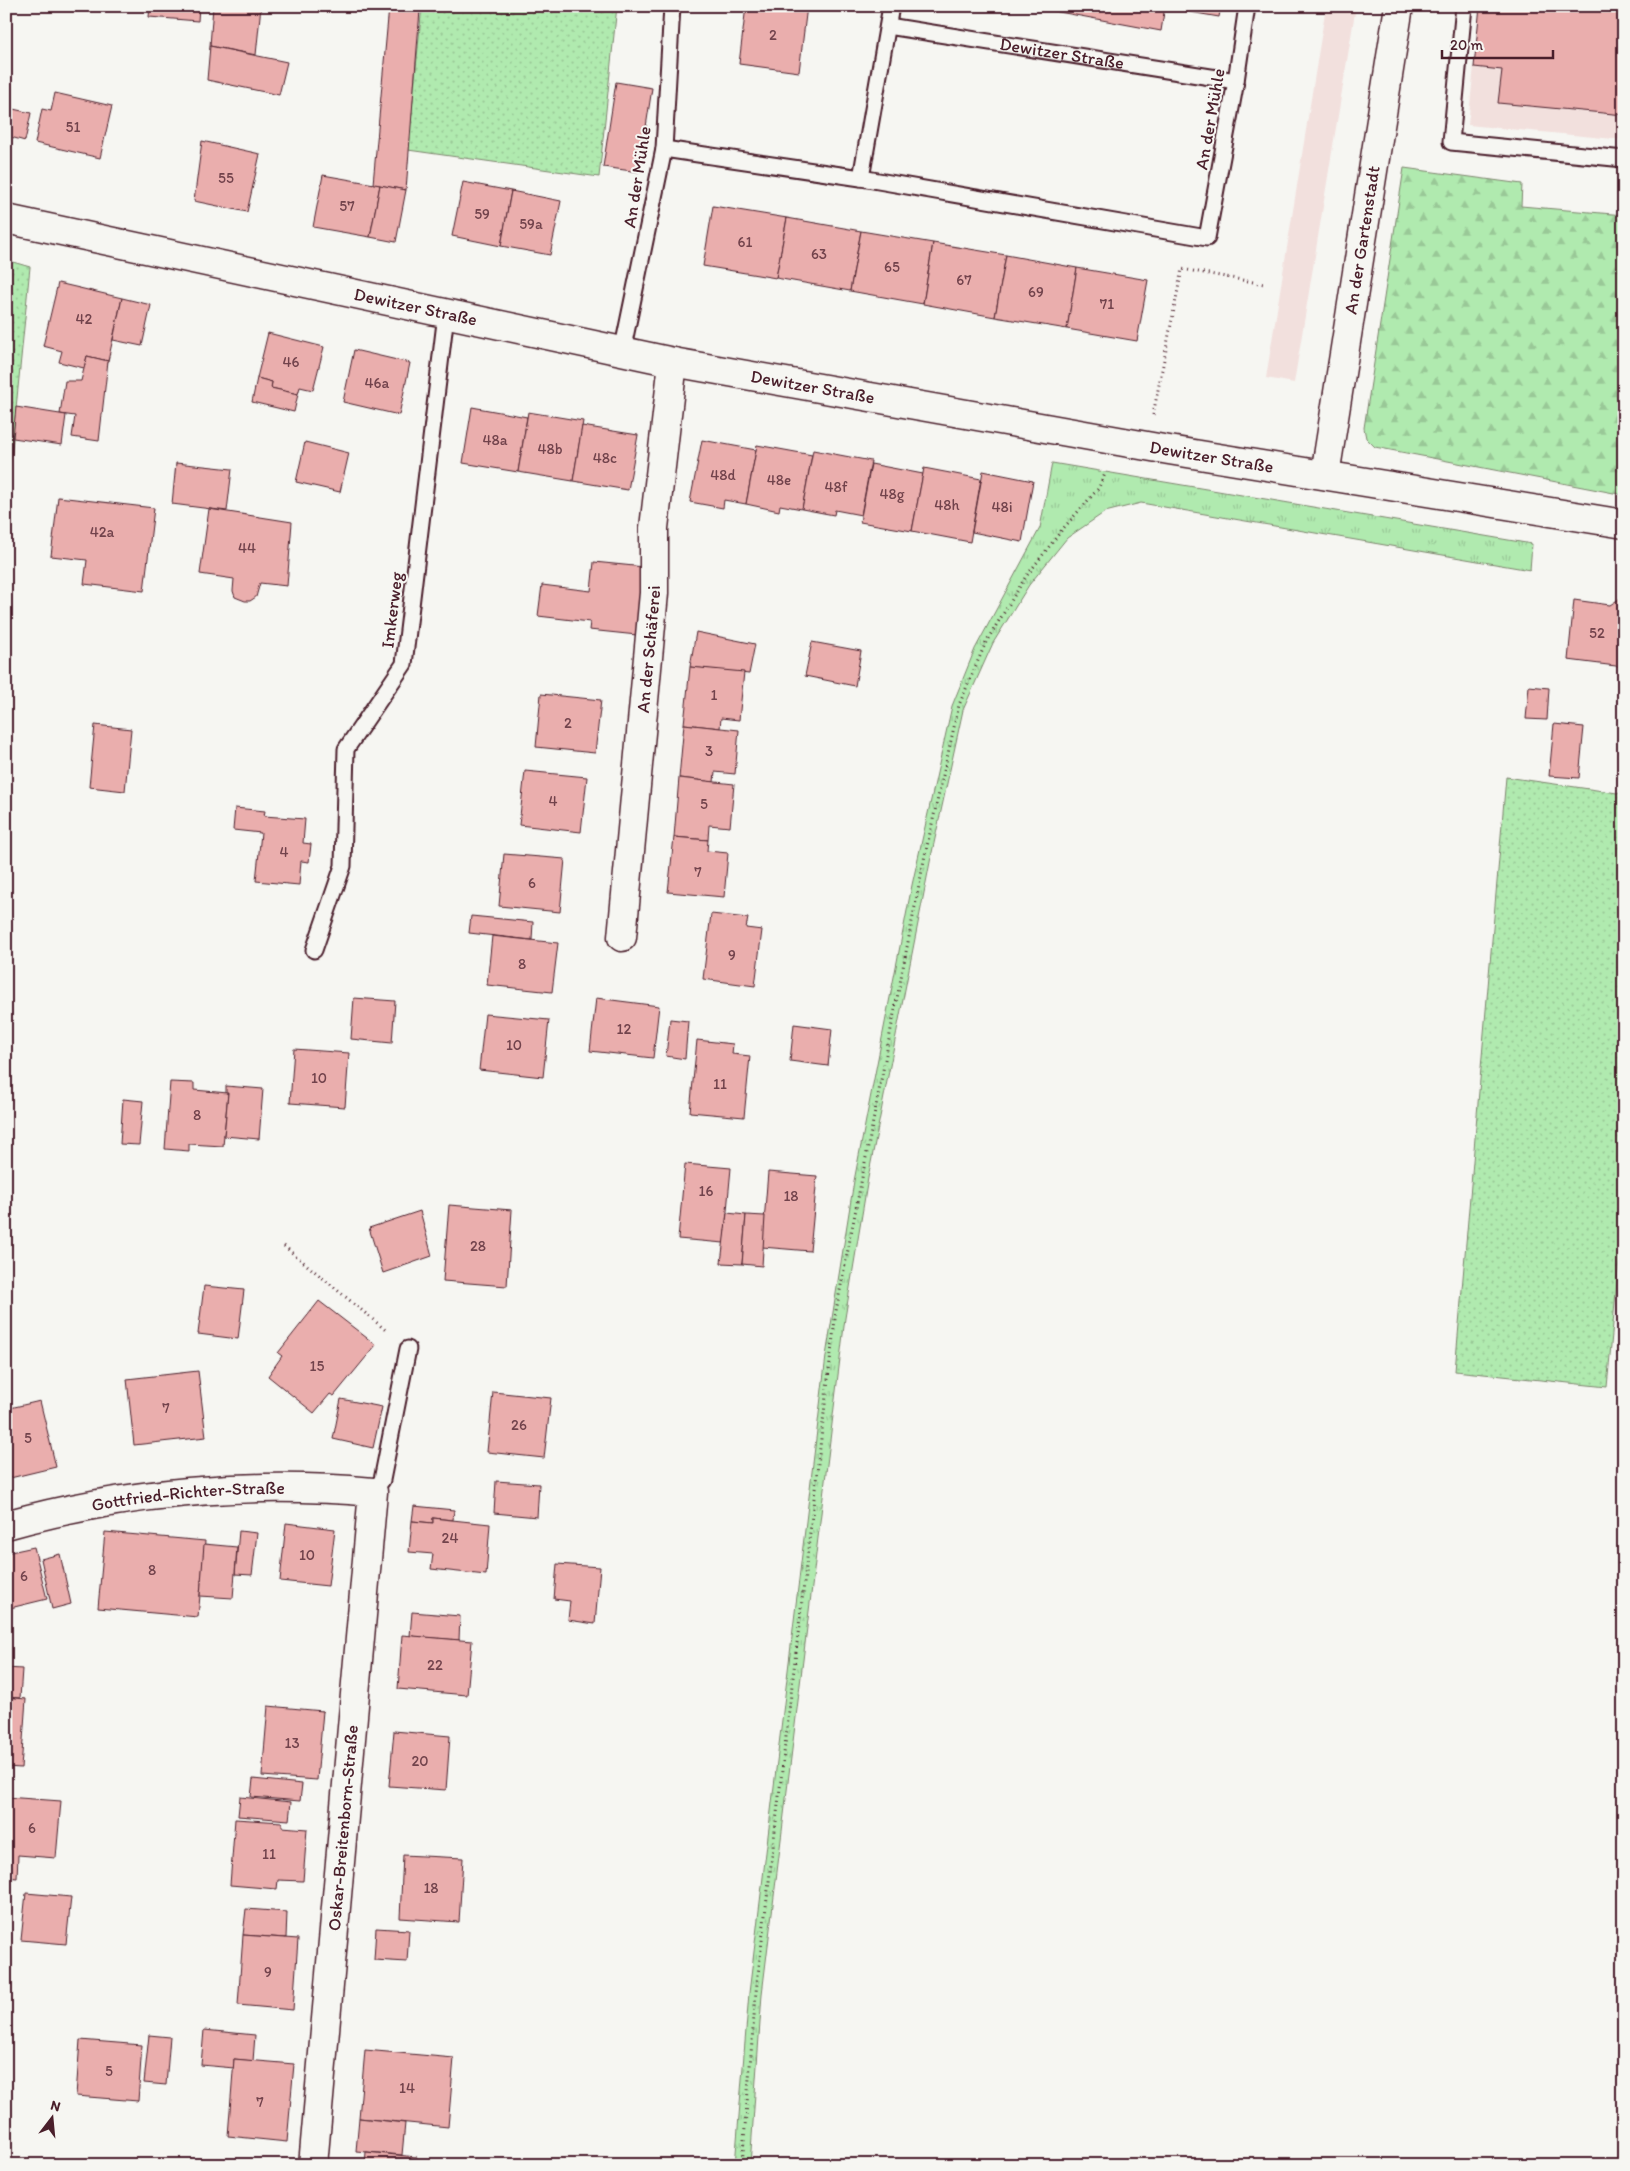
<svg xmlns="http://www.w3.org/2000/svg" width="1630" height="2171" font-family="Itim,sans-serif">
<defs>
<pattern id="grass-tufts" width="24" height="20" patternUnits="userSpaceOnUse" patternTransform="scale(1.25)"><rect width="24" height="20" fill="#b0eaaf"/><path d="M3 7l-1-3M5 7V3M7 7l1-3M15 17l-1-3M17 17v-4M19 17l1-3" fill="none" stroke="#99c897"/></pattern>
<pattern id="forest-firs" width="22" height="20" patternUnits="userSpaceOnUse" patternTransform="scale(1.25)"><rect width="22" height="20" fill="#b0eaaf"/><path d="M5 1l3.5 6h-7zM16 11l3.5 6h-7z" fill="#99c897"/></pattern>
<pattern id="garden-dots" width="8" height="8" patternUnits="userSpaceOnUse" patternTransform="scale(1.25)"><rect width="8" height="8" fill="#b0eaaf"/><path d="M2 2h.1M6 6h.1" fill="none" stroke="#99c897" stroke-width="1.8" stroke-linecap="round"/></pattern>
</defs>
<rect width="100%" height="100%" fill="#f6f6f2"/>
<filter id="ink" filterUnits="userSpaceOnUse"><feTurbulence type="fractalNoise" baseFrequency=".02" numOctaves="2"/><feDisplacementMap in="SourceGraphic" scale="10" xChannelSelector="R" yChannelSelector="G"/><feConvolveMatrix kernelMatrix="1 2 1 2 8 2 1 2 1" color-interpolation-filters="sRGB"/></filter>
<g filter="url(#ink)">
<g fill="#f2e0dd">
<polygon points="1326,6 1356,6 1294,383 1266,378"/>
<polygon points="1480,6 1624,6 1624,140 1468,125"/>
</g>
<polygon fill="url(#grass-tufts)" stroke="#7d846d" points="1052,463 1532,544 1530,570 1141,503 1105,512 1067,538 1029,585 993,643 963,710 931,857 868,1178 845,1318 762,1994 750,2165 735,2165 749,1993 826,1356 854,1181 912,885 952,706 975,649 1040,528"/>
<polygon fill="url(#forest-firs)" stroke="#7d846d" points="1404,168 1522,184 1521,206 1624,215 1624,495 1375,447 1366,438 1364,428"/>
<g fill="url(#garden-dots)" stroke="#7d846d">
<polygon points="422,6 617,6 599,177 408,150"/>
<polygon points="6,260 30,267 6,509"/>
<polygon points="1506,777 1624,794 1624,1208 1607,1387 1455,1371"/>
</g>
<g fill="#eaaead" stroke="#4a1f2b">
<polygon points="150,6 199,6 198,21 149,17"/>
<polygon points="213,6 261,6 256,55 210,46"/>
<polygon points="746,6 807,6 799,72 739,64"/>
<polygon points="1030,6 1060,6 1059,12"/>
<polygon points="1060,6 1165,6 1161,31 1059,12"/>
<polygon points="1191,6 1221,6 1219,17 1190,12"/>
<polygon points="1480,6 1624,6 1624,115 1498,103 1502,70 1474,67"/>
<polygon points="389,7 420,10 406,190 373,184"/>
<polygon points="210,46 287,62 279,95 207,80"/>
<polygon points="616,82 652,88 639,172 603,167"/>
<polygon points="55,93 112,106 100,158 35,143 42,109 51,111"/>
<polygon points="13,109 31,113 25,141 7,136"/>
<polygon points="202,141 260,154 247,212 194,201"/>
<polygon points="323,175 380,185 370,237 313,227"/>
<polygon points="463,182 511,191 501,246 452,236"/>
<polygon points="380,185 406,190 396,242 370,237"/>
<polygon points="511,191 561,201 550,255 501,246"/>
<polygon points="713,206 787,218 776,278 703,266"/>
<polygon points="787,218 861,231 850,291 776,278"/>
<polygon points="861,231 933,243 923,304 850,291"/>
<polygon points="933,243 1006,255 995,317 923,304"/>
<polygon points="1006,255 1077,268 1067,329 995,317"/>
<polygon points="1077,268 1148,280 1137,341 1067,329"/>
<polygon points="58,283 122,298 108,361 87,356 84,368 59,362 62,351 43,346"/>
<polygon points="122,298 151,305 142,346 113,340"/>
<polygon points="268,333 324,347 313,390 300,387 298,394 271,388 272,382 257,378"/>
<polygon points="354,350 410,363 399,415 343,402"/>
<polygon points="87,356 108,361 99,441 72,437 75,416 60,414 65,381 81,381"/>
<polygon points="257,378 272,382 271,388 298,394 294,412 252,402"/>
<polygon points="16,407 66,415 62,445 13,438"/>
<polygon points="472,407 527,417 518,472 463,463"/>
<polygon points="528,412 583,421 573,481 518,472"/>
<polygon points="582,426 638,435 628,490 573,481"/>
<polygon points="702,440 756,450 746,504 724,500 723,508 690,502"/>
<polygon points="305,442 349,453 340,492 296,482"/>
<polygon points="757,445 812,455 802,509 780,505 779,511 746,504"/>
<polygon points="813,450 871,461 861,515 835,510 834,515 802,509"/>
<polygon points="176,463 232,469 227,511 172,504"/>
<polygon points="871,464 923,474 912,531 860,522"/>
<polygon points="924,468 981,479 970,542 912,531"/>
<polygon points="983,471 1033,481 1022,542 972,532"/>
<polygon points="58,497 154,508 144,591 84,584 87,560 51,556"/>
<polygon points="209,509 292,522 287,586 260,583 256,597 250,601 245,601 235,597 233,591 234,579 200,574"/>
<polygon points="594,562 644,567 637,635 589,630 590,622 538,616 542,585 591,591"/>
<polygon points="1619,599 1624,603 1624,667 1568,660 1574,600 1610,605"/>
<polygon points="696,632 755,644 749,674 690,667"/>
<polygon points="812,642 861,651 855,686 805,676"/>
<polygon points="690,667 744,672 739,720 721,718 720,728 684,724"/>
<polygon points="1529,686 1549,688 1547,720 1526,719"/>
<polygon points="541,694 601,700 595,753 536,747"/>
<polygon points="684,724 739,730 735,774 715,772 714,782 679,778"/>
<polygon points="1554,724 1584,727 1579,778 1549,776"/>
<polygon points="95,725 131,729 125,791 89,787"/>
<polygon points="525,771 587,777 581,832 519,825"/>
<polygon points="679,778 734,784 730,827 709,825 708,840 674,837"/>
<polygon points="235,808 265,811 264,816 305,819 303,843 311,844 309,862 301,861 299,885 256,881 261,833 233,830"/>
<polygon points="674,837 708,840 707,851 728,853 724,897 668,892"/>
<polygon points="504,854 565,859 560,912 499,906"/>
<polygon points="711,914 748,918 746,928 762,930 755,986 703,979"/>
<polygon points="471,916 533,922 532,940 469,933"/>
<polygon points="492,936 558,943 552,992 487,985"/>
<polygon points="354,998 395,1001 392,1043 351,1039"/>
<polygon points="596,998 659,1006 653,1058 590,1051"/>
<polygon points="485,1014 549,1020 543,1077 479,1070"/>
<polygon points="670,1019 688,1021 685,1059 666,1056"/>
<polygon points="794,1024 832,1029 828,1066 790,1061"/>
<polygon points="697,1040 733,1044 732,1054 750,1056 744,1117 690,1112"/>
<polygon points="294,1049 349,1053 345,1107 290,1103"/>
<polygon points="170,1082 194,1083 194,1090 228,1093 223,1146 189,1144 189,1151 165,1149"/>
<polygon points="226,1086 263,1089 259,1139 224,1136 228,1093 226,1093"/>
<polygon points="123,1099 143,1101 139,1145 120,1144"/>
<polygon points="685,1164 731,1168 724,1243 678,1239"/>
<polygon points="768,1172 817,1176 810,1251 762,1247"/>
<polygon points="449,1205 512,1210 507,1286 443,1281"/>
<polygon points="420,1211 432,1256 383,1273 369,1228"/>
<polygon points="727,1213 746,1215 742,1264 721,1263"/>
<polygon points="746,1215 765,1216 762,1266 742,1264"/>
<polygon points="204,1286 244,1290 238,1339 198,1334"/>
<polygon points="319,1301 376,1345 334,1396 330,1394 314,1413 268,1376 282,1356 278,1353"/>
<polygon points="198,1371 206,1437 134,1445 127,1379"/>
<polygon points="493,1392 551,1398 544,1458 487,1452"/>
<polygon points="341,1399 382,1407 373,1448 333,1439"/>
<polygon points="40,1401 56,1467 6,1479 6,1409"/>
<polygon points="496,1481 539,1484 537,1517 494,1513"/>
<polygon points="414,1506 454,1510 453,1520 433,1518 433,1523 412,1521"/>
<polygon points="433,1518 490,1524 486,1575 431,1569 433,1554 409,1552 412,1521 433,1523"/>
<polygon points="286,1523 335,1529 328,1586 280,1581"/>
<polygon points="239,1531 257,1533 252,1575 235,1574"/>
<polygon points="105,1532 205,1541 198,1617 98,1608"/>
<polygon points="204,1544 237,1547 233,1598 200,1596"/>
<polygon points="34,1547 47,1599 6,1609 6,1553"/>
<polygon points="60,1554 71,1604 52,1609 41,1559"/>
<polygon points="557,1564 600,1567 595,1624 568,1620 570,1601 554,1599"/>
<polygon points="412,1612 460,1616 459,1640 410,1636"/>
<polygon points="402,1635 472,1641 467,1695 398,1689"/>
<polygon points="6,1668 22,1669 20,1698 6,1697"/>
<polygon points="6,1697 26,1699 21,1768 6,1767"/>
<polygon points="268,1706 323,1711 317,1780 262,1776"/>
<polygon points="394,1731 450,1736 446,1790 389,1786"/>
<polygon points="253,1779 302,1784 300,1801 251,1797"/>
<polygon points="6,1797 61,1801 56,1858 18,1855 17,1878 6,1877"/>
<polygon points="240,1797 291,1802 289,1820 238,1816"/>
<polygon points="235,1819 282,1822 282,1827 307,1829 303,1881 278,1880 277,1889 230,1885"/>
<polygon points="403,1855 463,1858 459,1922 400,1918"/>
<polygon points="26,1893 71,1897 66,1944 21,1940"/>
<polygon points="246,1909 287,1912 286,1938 243,1935"/>
<polygon points="376,1928 409,1930 407,1962 374,1960"/>
<polygon points="243,1935 298,1939 293,2010 238,2005"/>
<polygon points="204,2030 255,2035 253,2061 234,2059 234,2068 201,2065"/>
<polygon points="149,2035 170,2037 166,2085 144,2083"/>
<polygon points="80,2040 142,2045 138,2101 76,2096"/>
<polygon points="365,2050 454,2058 448,2127 359,2118"/>
<polygon points="234,2059 294,2064 287,2142 228,2136"/>
<polygon points="359,2118 405,2123 402,2155 356,2151"/>
<polygon points="366,2152 417,2157 416,2165 365,2165"/>
</g>
<g fill="none" stroke-linecap="round" stroke-linejoin="round">
<g stroke="#4a1f2b" stroke-width="19">
<g id="service">
<polyline points="1464,6 1451,142 1624,159"/>
<path id="s1" d="M888,26L1236,81"/>
<polyline points="664,149 861,178 891,6"/>
<polyline points="861,178 1207,238 1236,81 1247,6"/>
<polyline points="622,352 664,149 672,6"/>
<polyline points="314,950 343,866 346,749 404,664 446,314"/>
<polyline points="373,1492 382,1480 408,1349"/>
</g>
</g>
<g stroke="#4a1f2b" stroke-width="31">
<g id="minor">
<path id="s2" d="M1325,475L1399,6"/>
<path id="s3" d="M622,937L654,593V528L673,362"/>
<path id="s4" d="M6,1525C125,1492 251,1481 373,1492L313,2165"/>
</g>
</g>
<g stroke="#4a1f2b" stroke-width="31">
<g id="tertiary">
<path id="s5" d="M6,219L673,362L1169,450L1624,524"/>
</g>
</g>
<g stroke="#4a1f2b" stroke-width="3" stroke-dasharray="1 4" stroke-linecap="butt">
<polyline points="1153,415 1182,269 1264,284"/>
<polyline points="284,1246 388,1332"/>
<polyline points="742,2165 756,1992 836,1311 925,855 959,705 986,642 1025,578 1061,531 1098,489 1106,472"/>
</g>
<use href="#service" stroke="#f6f6f2" stroke-width="15"/>
<use href="#minor" stroke="#f6f6f2" stroke-width="28"/>
<use href="#tertiary" stroke="#f6f6f2" stroke-width="28"/>
</g>
</g>
<g text-anchor="middle" dominant-baseline="central" stroke-width="4" stroke-linejoin="round" paint-order="stroke">
<g font-size="15" fill="#72434c">
<text x="773" y="35">2</text>
<text x="73" y="127">51</text>
<text x="226" y="178">55</text>
<text x="347" y="206">57</text>
<text x="482" y="214">59</text>
<text x="531" y="224">59a</text>
<text x="745" y="242">61</text>
<text x="819" y="254">63</text>
<text x="892" y="267">65</text>
<text x="964" y="280">67</text>
<text x="1036" y="292">69</text>
<text x="1107" y="304">71</text>
<text x="84" y="319">42</text>
<text x="291" y="362">46</text>
<text x="377" y="383">46a</text>
<text x="495" y="440">48a</text>
<text x="550" y="449">48b</text>
<text x="605" y="458">48c</text>
<text x="723" y="475">48d</text>
<text x="779" y="480">48e</text>
<text x="836" y="487">48f</text>
<text x="892" y="494">48g</text>
<text x="947" y="505">48h</text>
<text x="1002" y="507">48i</text>
<text x="102" y="532">42a</text>
<text x="247" y="548">44</text>
<text x="1597" y="633">52</text>
<text x="714" y="695">1</text>
<text x="568" y="723">2</text>
<text x="709" y="751">3</text>
<text x="553" y="801">4</text>
<text x="704" y="804">5</text>
<text x="284" y="852">4</text>
<text x="698" y="872">7</text>
<text x="532" y="883">6</text>
<text x="732" y="955">9</text>
<text x="522" y="964">8</text>
<text x="624" y="1029">12</text>
<text x="514" y="1045">10</text>
<text x="319" y="1078">10</text>
<text x="720" y="1084">11</text>
<text x="197" y="1115">8</text>
<text x="706" y="1191">16</text>
<text x="791" y="1196">18</text>
<text x="478" y="1246">28</text>
<text x="317" y="1366">15</text>
<text x="166" y="1408">7</text>
<text x="519" y="1425">26</text>
<text x="28" y="1438">5</text>
<text x="450" y="1538">24</text>
<text x="307" y="1555">10</text>
<text x="152" y="1570">8</text>
<text x="24" y="1576">6</text>
<text x="435" y="1665">22</text>
<text x="292" y="1743">13</text>
<text x="420" y="1761">20</text>
<text x="32" y="1828">6</text>
<text x="269" y="1854">11</text>
<text x="431" y="1888">18</text>
<text x="268" y="1972">9</text>
<text x="109" y="2071">5</text>
<text x="407" y="2088">14</text>
<text x="260" y="2102">7</text>
</g>
<g font-size="18" fill="#4a1f2b" stroke="#f6f6f2">
<text stroke="none"><textPath href="#s1" startOffset="176">Dewitzer Straße</textPath></text>
<text transform="translate(1210 119) rotate(-80)">An der Mühle</text>
<text transform="translate(637 177) rotate(-81)">An der Mühle</text>
<text stroke="none"><textPath href="#s2" startOffset="238">An der Gartenstadt</textPath></text>
<text stroke="none"><textPath href="#s5" startOffset="419">Dewitzer Straße</textPath></text>
<text stroke="none"><textPath href="#s5" startOffset="824">Dewitzer Straße</textPath></text>
<text stroke="none"><textPath href="#s5" startOffset="1229">Dewitzer Straße</textPath></text>
<text transform="translate(392 610) rotate(-83)">Imkerweg</text>
<text stroke="none"><textPath href="#s3" startOffset="289">An der Schäferei</textPath></text>
<text stroke="none"><textPath href="#s4" startOffset="185">Gottfried-Richter-Straße</textPath></text>
<text transform="translate(343 1828) rotate(-85)">Oskar-Breitenborn-Straße</text>
</g>
</g>
<rect width="1630" height="2171" fill="none" stroke="#f6f6f2" stroke-width="25"/>
<rect x="12" y="12" width="1605" height="2146" fill="none" stroke="#4a1f2b" stroke-width="2" filter="url(#ink)"/>
<g transform="translate(52 2118) rotate(16)" stroke="#f6f6f2" stroke-width="4" paint-order="stroke">
<path d="M0-4L9 19L0 12L-9 19Z" fill="#4a1f2b"/>
<text y="-8" font-size="14" font-weight="bold" text-anchor="middle" fill="#4a1f2b">N</text>
</g>
<path d="M1442 50v8h111v-8" fill="none" stroke="#4a1f2b" stroke-width="2.5"/>
<text x="1450" y="50" font-size="15" fill="#4a1f2b" stroke="#f6f6f2" stroke-width="4" paint-order="stroke">20 m</text>
</svg>
